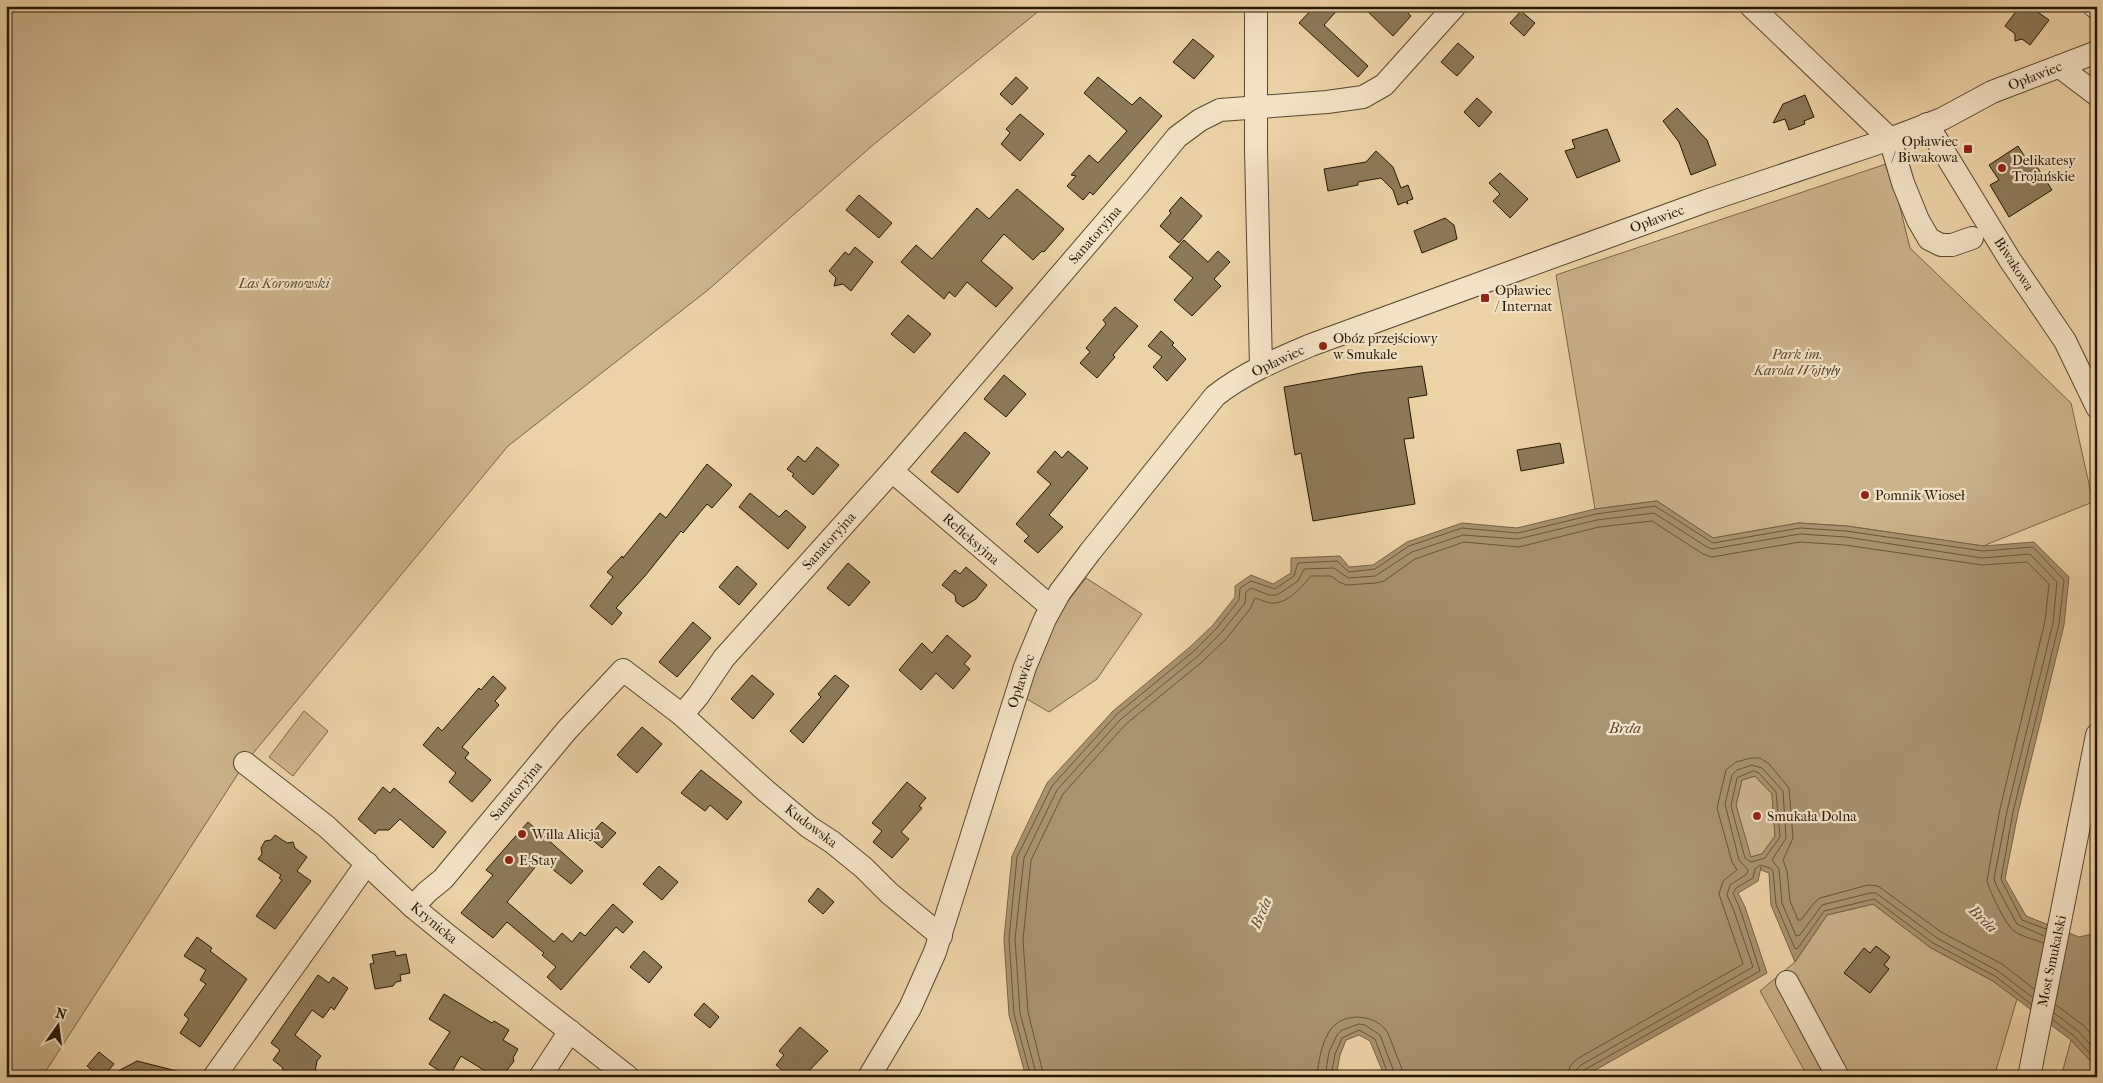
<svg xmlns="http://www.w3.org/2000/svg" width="2103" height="1083" font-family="'IM FELL French Canon',serif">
<rect width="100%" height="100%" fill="#ecd2a7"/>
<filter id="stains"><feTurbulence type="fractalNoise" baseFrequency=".004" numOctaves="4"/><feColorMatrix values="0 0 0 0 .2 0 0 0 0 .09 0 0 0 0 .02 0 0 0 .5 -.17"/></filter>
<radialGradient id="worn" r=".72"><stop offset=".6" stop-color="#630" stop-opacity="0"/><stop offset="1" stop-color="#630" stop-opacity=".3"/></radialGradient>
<g fill="#cab28b" stroke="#786548">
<polygon points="6,6 1045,6 873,145 708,290 508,446 245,763 42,1077 6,1077"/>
<polygon points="1889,163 1910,248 2071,403 2093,502 1983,546 1847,526 1799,523 1713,538 1657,501 1595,509 1556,275"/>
<polygon points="1086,578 1142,614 1097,679 1049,712 1025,698 1051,629 1065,605"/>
<polygon points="304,711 328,731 293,776 269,757"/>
<polygon points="1755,776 1772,794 1775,836 1762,854 1750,857 1736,805 1742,780"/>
<polygon points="1873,904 1931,948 1993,981 2017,999 1994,1077 1808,1077 1760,991 1795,962 1827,915"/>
<polygon points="2071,1040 2097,1068 2097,1077 2061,1077"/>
</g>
<path fill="#a89370" stroke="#746245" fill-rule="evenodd" d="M1657,501L1713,538L1799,523L1847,526L1984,546L2034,542L2069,577L2064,625L2018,813L2005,879L2026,916L2079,937L2097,933V1068L2071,1040L1993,981L1931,948L1873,904L1827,915L1795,962L1771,905L1769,873L1761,870V867L1758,881L1738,893L1745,907L1767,973L1583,1077H1387L1384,1075L1370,1041L1359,1035L1346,1040L1340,1055L1336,1077H1026L1009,1015L1004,939L1012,856L1047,783L1113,711L1190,647L1213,625L1235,597V586L1251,575L1273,584L1291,573V558L1340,556L1349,567L1373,565L1407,542L1462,523L1517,528L1595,509ZM1755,776L1772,794L1775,836L1762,854L1751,857L1736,805L1742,780Z"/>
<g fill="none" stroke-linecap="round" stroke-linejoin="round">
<g stroke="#66563a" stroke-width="1">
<polygon points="1754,771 1759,773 1776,792 1780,837 1765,858 1751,862 1745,858 1731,806 1737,778"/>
<polyline points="2056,1005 2083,1025 2097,1041"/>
<polyline points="2054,1013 2078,1031 2097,1052"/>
<polyline points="2053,1020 2074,1036 2097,1061"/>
<polyline points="1031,1077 1014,1014 1009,939 1017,857 1052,786 1117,714 1194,651 1217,628 1239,600 1240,588 1251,581 1275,589 1294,576 1298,563 1337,561 1349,572 1375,569 1409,546 1462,528 1518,533 1596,514 1655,506 1713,543 1800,528 1846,531 1983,551 2033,547 2064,580 2059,624 2013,812 2001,879 2022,920 2046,929"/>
<polyline points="1037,1077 1020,1013 1015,939 1024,858 1057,790 1121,719 1198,656 1221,633 1245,603 1246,592 1251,588 1269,595 1277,595 1298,581 1304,569 1334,568 1348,578 1375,576 1412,552 1463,535 1518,539 1597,520 1654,513 1707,547 1712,549 1800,534 1846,537 1982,558 2030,554 2057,582 2053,623 2007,811 1994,879 1996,885 2017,924 2044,936"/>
<path d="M1044,1077L1028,1012L1023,940L1031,860L1063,794L1126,724L1202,662L1226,639L1250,609L1255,598C1260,599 1264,602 1270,603C1287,605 1302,587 1311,576H1331L1339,582L1346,585L1376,583L1384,581L1415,559L1464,542L1519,547L1599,527L1652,521L1703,554L1712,557L1800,542L1845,545L1982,565L2027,562L2049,584L2045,621L2000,809L1987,880C1989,891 2005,923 2013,930C2021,937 2034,939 2043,943"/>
<path d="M1317,1077C1318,1062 1322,1041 1331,1029C1344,1012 1373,1014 1386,1030C1390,1036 1392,1045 1395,1051C1398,1060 1403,1068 1403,1077"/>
<polyline points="1325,1077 1329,1052 1337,1035 1342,1030 1359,1024 1365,1025 1380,1035 1396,1077"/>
<polyline points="1331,1077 1335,1054 1342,1038 1359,1030 1375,1039 1389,1077"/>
<polyline points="1567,1077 1570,1066 1577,1059 1743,964 1719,894 1723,881 1737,870 1732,862 1717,808 1726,770 1736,762 1751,758 1760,758 1769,764 1789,788 1793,838 1783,860 1787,871 1790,901 1798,920 1801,920 1814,903 1820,898 1868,885 1878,886 1941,932 2002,964 2034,989"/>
<polyline points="1575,1077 1576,1070 1581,1065 1753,967 1734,911 1727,895 1730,885 1747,874 1748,870 1739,860 1725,804 1732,775 1737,770 1752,765 1762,768 1783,791 1786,838 1772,860 1779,869 1782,903 1796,936 1800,935 1822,905 1870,893 1876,893 1937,938 1998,971 2032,997"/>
<polyline points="1581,1077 1584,1070 1760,971 1740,909 1733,893 1736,888 1753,878 1755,869 1760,865 1770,868 1773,871 1776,904 1795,949 1798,948 1824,911 1874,899 1933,943 1995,976 2031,1004"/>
</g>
</g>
<g fill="#8c7959" stroke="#251805">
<polygon points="1315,6 1341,6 1324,25 1368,66 1358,77 1299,23"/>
<polygon points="1362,6 1401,6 1411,16 1393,36"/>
<polygon points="2020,6 2029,6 2049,20 2030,45 2022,39 2015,41 2015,34 2005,26"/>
<polygon points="1521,11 1535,23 1524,36 1510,23"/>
<polygon points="1193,39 1214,56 1194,79 1173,62"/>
<polygon points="1458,43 1474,57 1457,76 1441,62"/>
<polygon points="1016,77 1028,88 1012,105 1000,94"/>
<polygon points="1098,77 1132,105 1140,97 1162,116 1093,195 1090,192 1083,200 1067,186 1076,176 1071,175 1089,155 1098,163 1127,131 1084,93"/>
<polygon points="1805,95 1814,117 1804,121 1805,124 1789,130 1785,119 1773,123 1783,104"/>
<polygon points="1477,98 1492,112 1479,127 1464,112"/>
<polygon points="1677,108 1707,140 1716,165 1691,175 1679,142 1663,121"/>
<polygon points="1020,114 1044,134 1020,161 1001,144 1010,133 1006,129"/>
<polygon points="1607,129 1620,161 1577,178 1565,151 1575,148 1572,140"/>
<polygon points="2018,146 2028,162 2032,159 2052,190 2009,217 1990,185 1999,180 1989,165"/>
<polygon points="1376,151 1393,167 1401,188 1408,185 1413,199 1407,201 1408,204 1405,202 1398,205 1393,190 1381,178 1358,182 1358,185 1328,191 1324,169 1366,162"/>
<polygon points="1500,173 1528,199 1510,218 1493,201 1500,194 1489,183"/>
<polygon points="1017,189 1064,229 1044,252 1042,251 1033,260 1004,234 981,261 1013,288 996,307 967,282 955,297 949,292 944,299 901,262 916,245 932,259 977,208 989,219"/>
<polygon points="859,195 892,223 879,238 846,210"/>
<polygon points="1181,197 1202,216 1179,243 1160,226 1171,213 1169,211"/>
<polygon points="1445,218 1454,225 1457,239 1422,253 1414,231"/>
<polygon points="1184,240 1208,262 1218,251 1230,262 1214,279 1221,286 1192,316 1174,300 1193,278 1169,257"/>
<polygon points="855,247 873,262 851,291 843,284 834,286 836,278 829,271 845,252 849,255"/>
<polygon points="1115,307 1138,326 1113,355 1115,357 1097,378 1080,363 1090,352 1086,348 1106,324 1103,320"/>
<polygon points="908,315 931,334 914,353 891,334"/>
<polygon points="1161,331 1174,343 1172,345 1186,359 1167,381 1153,367 1162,357 1148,346"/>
<polygon points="1422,366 1427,395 1408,398 1414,438 1404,439 1415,504 1313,521 1301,453 1295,455 1284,387 1361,373"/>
<polygon points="1004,375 1026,394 1006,417 984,399"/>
<polygon points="965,432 990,453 958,493 931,472"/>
<polygon points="1560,443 1564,463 1521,471 1517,450"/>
<polygon points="817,447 839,465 813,495 792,476 794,474 787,469 798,456 805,462"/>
<polygon points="1055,451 1062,458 1068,451 1088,468 1049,515 1063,527 1038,553 1024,541 1029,536 1016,524 1051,484 1037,472"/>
<polygon points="707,464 732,485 712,508 707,504 683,533 681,531 645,576 616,608 622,613 612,625 590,606 613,577 607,572 622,556 623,558 660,513 666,518"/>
<polygon points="750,493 779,517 786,510 806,527 788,549 739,507"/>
<polygon points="848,563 870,582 849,606 827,588"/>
<polygon points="737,566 757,584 739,605 719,587"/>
<polygon points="966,567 987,585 976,599 963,607 956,602 955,595 942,585 955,570 960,574"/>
<polygon points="693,622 711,638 677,677 659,662"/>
<polygon points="947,635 971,656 964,664 970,669 953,689 936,673 921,690 899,670 922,643 932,653"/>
<polygon points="752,675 774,694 753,719 731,699"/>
<polygon points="835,675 849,686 803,743 790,731 821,697 818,694"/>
<polygon points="493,676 506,688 495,701 499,705 462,747 469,753 465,758 491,780 472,802 449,782 456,773 423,745 438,727 442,731 479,688 481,690"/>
<polygon points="642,727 662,744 637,773 617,755"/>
<polygon points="701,770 742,802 727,820 710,805 705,811 681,793"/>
<polygon points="907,782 926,798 919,806 922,808 901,832 909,839 892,858 873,842 882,831 872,823"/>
<polygon points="383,787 390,793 394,788 446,832 433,848 400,819 389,830 378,830 375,834 358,819"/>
<polygon points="528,822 583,871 571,884 541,860 507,902 554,942 562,933 572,942 580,932 585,936 613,904 633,922 623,933 616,927 561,990 547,977 556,967 542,955 544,953 507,922 493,938 461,913 493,875 486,870"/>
<polygon points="602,822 616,833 602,848 589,837"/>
<polygon points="275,835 287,843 293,842 295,848 307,857 297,871 311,881 275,929 256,916 282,880 279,878 281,875 258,859 262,854 261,848 265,841 271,840"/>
<polygon points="659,866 678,882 662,900 643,884"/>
<polygon points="818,888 834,902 823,914 808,901"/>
<polygon points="197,937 212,948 210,951 247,979 200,1047 180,1033 189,1019 184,1015 206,984 200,980 206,970 184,956"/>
<polygon points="1876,946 1890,957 1884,965 1889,969 1870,993 1844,973 1864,948 1870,953"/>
<polygon points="395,951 396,956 406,954 410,973 400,975 401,981 396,982 393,986 375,989 370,964 374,963 372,955"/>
<polygon points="644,951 662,967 649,983 630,967"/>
<polygon points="318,975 329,983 333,977 348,988 334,1010 331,1007 323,1018 312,1010 295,1035 321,1056 317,1061 314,1077 297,1077 283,1070 282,1067 273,1060 280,1050 271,1043"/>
<polygon points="444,994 492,1023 494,1021 509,1030 503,1040 518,1049 513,1058 514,1061 502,1077 495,1077 461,1056 449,1077 429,1064 450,1032 429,1019"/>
<polygon points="704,1003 719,1017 710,1028 694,1015"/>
<polygon points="800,1027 828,1051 803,1077 790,1077 776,1065 784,1055 779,1051"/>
<polygon points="99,1052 114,1064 103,1077 100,1077 87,1066"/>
<polygon points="137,1061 177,1071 176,1077 107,1077"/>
</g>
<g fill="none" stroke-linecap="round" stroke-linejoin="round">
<g stroke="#57462e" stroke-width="24">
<g id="minor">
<polyline points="1256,6 1256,150 1261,367"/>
<polyline points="1751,6 1890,139 1903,183 1918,220 1929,239 1941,245 1952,245 1972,238"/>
<polyline points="2094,6 2097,8"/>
<polyline points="2060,67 2097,95"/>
<polyline points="1927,124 2010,260 2065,341 2097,407"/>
<polyline points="892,471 1051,607"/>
<polyline points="682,715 766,791 809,827 832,842 864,868 889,893 941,936"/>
<polyline points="245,763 327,827 413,907 446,934 628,1077"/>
<polyline points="413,907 427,892 443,879 567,730 623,670 682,715 698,696 724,658 892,471 1137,186 1177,137 1200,120 1220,110 1327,102 1363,97 1384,85 1455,6"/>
<polyline points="1787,982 1838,1077"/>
<path d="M214,1077C265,1005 317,935 367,863"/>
<polyline points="540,1077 570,1031"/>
<path d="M869,1077L910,1008L935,952L1025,667L1045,619L1060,592L1090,552L1215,396C1244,373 1278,359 1311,345L1706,201L1890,139L1942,119L1992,92L2097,52"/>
<polyline points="2029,1077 2097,735"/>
</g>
</g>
<use href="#minor" stroke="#f3e2c6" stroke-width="22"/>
</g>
<g fill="#8f2418" stroke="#f3e2c6" stroke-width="2">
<rect x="1963" y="144" width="10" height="10" rx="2.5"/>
<circle cx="2002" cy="168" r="5"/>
<rect x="1480" y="293" width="10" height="10" rx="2.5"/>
<circle cx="1323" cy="346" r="5"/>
<circle cx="1865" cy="495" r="5"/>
<circle cx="1757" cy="816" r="5"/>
<circle cx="522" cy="834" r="5"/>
<circle cx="509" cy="860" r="5"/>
</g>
<g text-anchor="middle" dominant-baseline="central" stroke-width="4.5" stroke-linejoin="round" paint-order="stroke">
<g font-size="14" fill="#251805" stroke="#f3e2c6">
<text transform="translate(2035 76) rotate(-21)">Opławiec</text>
<text transform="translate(1657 219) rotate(-20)">Opławiec</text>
<text transform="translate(1095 235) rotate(-49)">Sanatoryjna</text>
<text transform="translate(2014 264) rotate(57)">Biwakowa</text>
<text transform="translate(1278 361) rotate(-25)">Opławiec</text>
<text transform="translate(971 539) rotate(41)">Refleksyjna</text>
<text transform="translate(829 541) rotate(-48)">Sanatoryjna</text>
<text transform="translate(1021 681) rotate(-71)">Opławiec</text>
<text transform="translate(516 791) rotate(-50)">Sanatoryjna</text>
<text transform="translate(811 826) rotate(37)">Kudowska</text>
<text transform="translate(434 923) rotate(40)">Krynicka</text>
<text transform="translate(2052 961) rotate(-78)">Most Smukalski</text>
</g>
<g font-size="14" fill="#251805" stroke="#f3e2c6" text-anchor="start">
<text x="1958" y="141" text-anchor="end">Opławiec<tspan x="1958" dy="16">/ Biwakowa</tspan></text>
<text x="2012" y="160">Delikatesy<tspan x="2012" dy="16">Trojańskie</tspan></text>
<text x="1495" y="290">Opławiec<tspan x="1495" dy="16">/ Internat</tspan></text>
<text x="1333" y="338">Obóz przejściowy<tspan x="1333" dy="16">w Smukale</tspan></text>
<text x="1875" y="495">Pomnik Wioseł</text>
<text x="1767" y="816">Smukała Dolna</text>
<text x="532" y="834">Willa Alicja</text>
<text x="519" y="860">E-Stay</text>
</g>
<g font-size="14" font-style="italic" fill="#57462d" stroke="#f3e2c6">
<text x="284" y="283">Las Koronowski</text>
<text x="1797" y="354">Park im.<tspan x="1797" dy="16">Karola Wojtyły</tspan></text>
</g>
<g font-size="15" font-style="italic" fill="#594930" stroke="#f3e2c6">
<text x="1625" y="728">Brda</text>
<text transform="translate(1261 913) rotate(-67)">Brda</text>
<text transform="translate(1983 919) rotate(44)">Brda</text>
</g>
</g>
<rect width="2103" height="1083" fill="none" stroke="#ecd2a7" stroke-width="25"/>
<rect x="8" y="8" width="2088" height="1068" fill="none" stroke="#251805" stroke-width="2.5"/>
<rect x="12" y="12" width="2078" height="1058" fill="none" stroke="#251805"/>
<g transform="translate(58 1026) rotate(14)" stroke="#f3e2c6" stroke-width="4" paint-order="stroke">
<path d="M0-4L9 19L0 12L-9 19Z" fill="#251805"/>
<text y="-8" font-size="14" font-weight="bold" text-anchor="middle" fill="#251805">N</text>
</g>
<rect width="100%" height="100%" filter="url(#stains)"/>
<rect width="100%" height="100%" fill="url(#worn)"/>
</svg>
